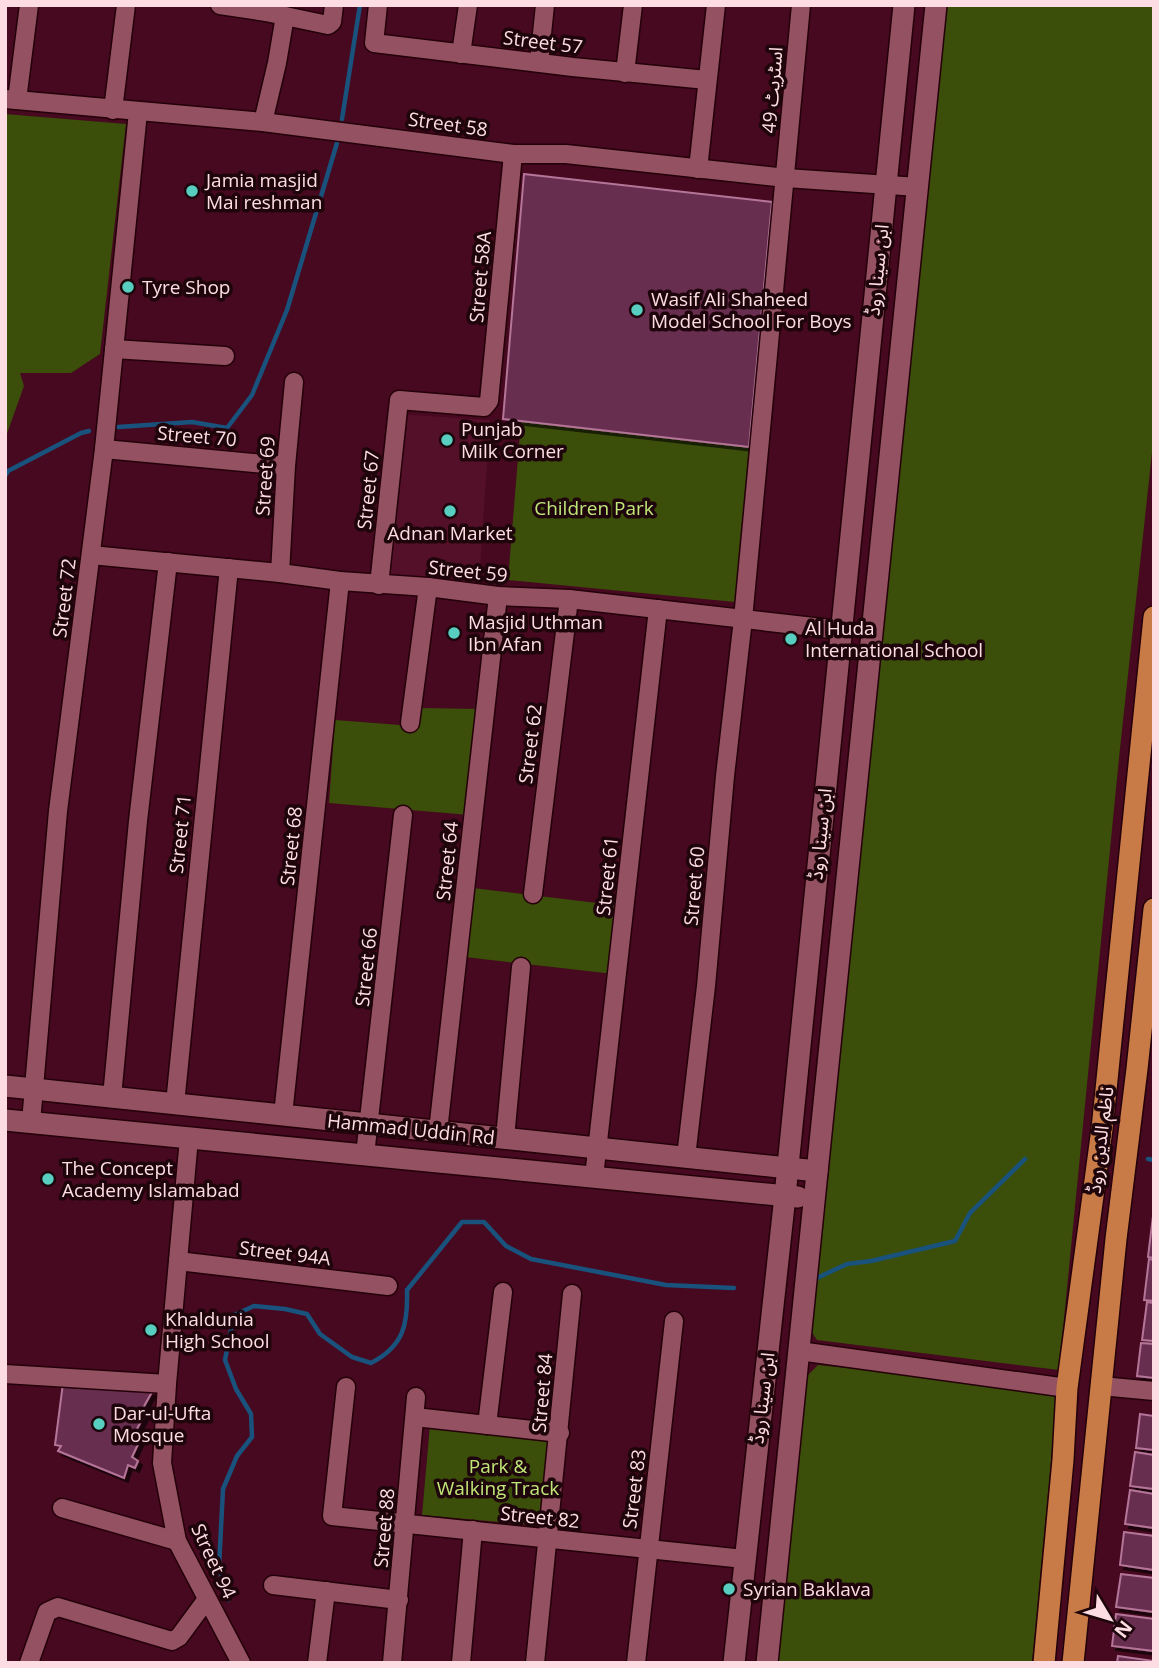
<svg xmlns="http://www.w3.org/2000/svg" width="1159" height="1668" font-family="'Open Sans','Noto Sans Arabic',sans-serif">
<defs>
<filter id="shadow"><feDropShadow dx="4" dy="4" stdDeviation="0" flood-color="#0009"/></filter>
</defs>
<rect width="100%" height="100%" fill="#46091f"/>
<polygon fill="#541029" points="396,414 490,420 479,583 385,577"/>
<g fill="#3b4e0a">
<polygon points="943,5 1154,5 1154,434 1119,758 1059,1370 817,1340 809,1328"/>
<polygon points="5,114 126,124 100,354 71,373 20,373 24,386 5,439"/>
<polygon points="521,421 749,447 735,602 508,580"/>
<polygon points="418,708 481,709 469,815 329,803 335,720 413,726"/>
<polygon points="473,888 622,906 614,974 465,957"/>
<polygon points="818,1365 1046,1389 1055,1394 1056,1408 1032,1663 778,1663 806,1377"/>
<polygon points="430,1425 551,1435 543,1526 422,1515"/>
</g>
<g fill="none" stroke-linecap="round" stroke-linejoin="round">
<g stroke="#19537d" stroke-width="4.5">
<polyline points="342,119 360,5"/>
<polyline points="118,427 192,422 227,428 252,395 287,310 337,143"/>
<polyline points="5,476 8,471 81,433 89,431"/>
<polyline points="1148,1159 1154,1160"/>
<polyline points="817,1278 847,1264 871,1261 955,1241 970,1213 1025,1159"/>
<path d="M228,1600L219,1567L223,1489L237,1456L252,1437L251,1414L236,1389L225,1360L234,1315L254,1306L285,1309L307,1314L320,1334L352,1357L371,1363C404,1346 408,1324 407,1290L462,1222H484L506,1246L531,1259L666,1285L734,1288"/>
</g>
</g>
<g fill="#672f50" stroke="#b47598" stroke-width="2" filter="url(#shadow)">
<polygon points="524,174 772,202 749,447 503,419"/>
<polygon points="1153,1216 1154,1216 1154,1258 1148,1257"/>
<polygon points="1149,1259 1154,1260 1154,1301 1144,1300"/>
<polygon points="1147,1302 1154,1303 1154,1341 1142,1340"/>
<polygon points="1141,1343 1154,1344 1154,1378 1137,1376"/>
<polygon points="63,1383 152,1392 142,1410 146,1413 134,1434 141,1438 132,1457 138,1461 135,1468 128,1465 124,1478 58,1451 61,1446 55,1445"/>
<polygon points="1140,1414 1154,1416 1154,1450 1136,1448"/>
<polygon points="1135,1452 1154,1455 1154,1489 1130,1486"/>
<polygon points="1130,1490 1154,1494 1154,1528 1125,1524"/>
<polygon points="1124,1532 1154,1536 1154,1570 1120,1565"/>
<polygon points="1121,1574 1154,1578 1154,1612 1116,1607"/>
<polygon points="1116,1614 1154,1619 1154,1651 1112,1646"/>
<polygon points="1118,1656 1154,1661 1154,1663 1117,1663"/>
</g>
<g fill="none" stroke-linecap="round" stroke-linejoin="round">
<g stroke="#24000a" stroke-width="21">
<g id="street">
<polyline points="220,5 266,12 328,25 332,22 334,5"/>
<polyline points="378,5 374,43 573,67 707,80"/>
<polyline points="461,54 468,5"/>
<polyline points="539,62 545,5"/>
<polyline points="625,73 633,5"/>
<polyline points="5,99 263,122 513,154 566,154 786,178 918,187"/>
<polyline points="17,100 29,5"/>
<polyline points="113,110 126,5"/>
<polyline points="263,122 277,63 285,16"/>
<polyline points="698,169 716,5"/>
<polyline points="114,349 225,356"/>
<polyline points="104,449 286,466"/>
<polyline points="91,555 280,573 340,581 428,587 498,596 569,599 840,630"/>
<polyline points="280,573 286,466 294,382"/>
<polyline points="379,585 399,400 484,407 489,401 513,154"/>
<polyline points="410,723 428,587"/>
<polyline points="533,894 569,599"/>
<polyline points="112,1097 138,821 168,562"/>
<polyline points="175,1104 229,568"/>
<polyline points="283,1115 340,581"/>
<polyline points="31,1122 58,811 104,449 138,112"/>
<polyline points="438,1131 498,596"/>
<polyline points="189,1138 167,1384 162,1463 177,1541 241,1663"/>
<polyline points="505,1138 521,967"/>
<polyline points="365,1155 403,815"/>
<polyline points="686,1157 706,986 725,776 743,619 801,5"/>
<polyline points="594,1177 658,609"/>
<polyline points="178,1261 388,1286"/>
<polyline points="799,1351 1067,1388"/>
<polyline points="5,1374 167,1384"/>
<polyline points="1101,1386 1154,1391"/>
<polyline points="346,1387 332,1516 744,1559"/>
<polyline points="415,1417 560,1433"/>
<polyline points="487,1425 503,1292"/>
<polyline points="62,1508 177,1541"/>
<polyline points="273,1585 399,1600"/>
<polyline points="29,1663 47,1612 58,1607 172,1641 179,1637 207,1599"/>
<polyline points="317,1663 326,1591"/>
<polyline points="392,1663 416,1397"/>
<polyline points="461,1663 473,1530"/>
<polyline points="535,1663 572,1294"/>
<polyline points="636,1663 674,1321"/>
</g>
</g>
<g stroke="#24000a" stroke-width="24">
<g id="secondary">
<polyline points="5,1086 817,1171"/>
<polyline points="5,1120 798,1197"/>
<polyline points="734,1663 785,1196 904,5"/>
<polyline points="767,1663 936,5"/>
</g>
</g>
<g stroke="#24000a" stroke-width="24">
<g id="primary">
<polyline points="1044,1663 1063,1460 1067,1388 1102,1129 1154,617"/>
<polyline points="1073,1663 1116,1239 1137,1069 1154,909"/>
</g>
</g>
<use href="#street" stroke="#945161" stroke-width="18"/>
<use href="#secondary" stroke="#945161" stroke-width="21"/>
<use href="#primary" stroke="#c87a47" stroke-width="21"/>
</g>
<g fill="#58cec1" stroke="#1d050b" stroke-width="2.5">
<circle cx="192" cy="191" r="7"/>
<circle cx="128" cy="287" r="7"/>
<circle cx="637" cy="310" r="7"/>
<circle cx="447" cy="440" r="7"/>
<circle cx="450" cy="511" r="7"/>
<circle cx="454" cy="633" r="7"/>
<circle cx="791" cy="639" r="7"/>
<circle cx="48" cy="1179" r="7"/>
<circle cx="151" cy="1330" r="7"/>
<circle cx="99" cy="1424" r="7"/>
<circle cx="729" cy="1589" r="7"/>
</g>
<g text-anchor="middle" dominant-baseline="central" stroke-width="7" stroke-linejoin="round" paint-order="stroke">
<g font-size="19" fill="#fddde3" stroke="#1d050b">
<text transform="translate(543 42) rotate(7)">Street 57</text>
<text transform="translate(772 90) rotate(-85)">اسٹریٹ 49</text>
<text transform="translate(448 124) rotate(8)">Street 58</text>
<text transform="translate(877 270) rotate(-84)">ابن سینا روڈ</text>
<text transform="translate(480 277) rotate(-85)">Street 58A</text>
<text transform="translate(197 436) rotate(5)">Street 70</text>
<text transform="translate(265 476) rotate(-86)">Street 69</text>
<text transform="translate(368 490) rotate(-84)">Street 67</text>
<text transform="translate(468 571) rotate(6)">Street 59</text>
<text transform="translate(64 598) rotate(-83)">Street 72</text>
<text transform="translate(530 744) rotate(-83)">Street 62</text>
<text transform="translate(180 834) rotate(-84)">Street 71</text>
<text transform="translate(820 834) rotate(-84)">ابن سینا روڈ</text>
<text transform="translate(291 846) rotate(-84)">Street 68</text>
<text transform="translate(447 861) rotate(-84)">Street 64</text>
<text transform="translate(607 876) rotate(-84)">Street 61</text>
<text transform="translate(694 886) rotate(-85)">Street 60</text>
<text transform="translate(366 967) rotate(-84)">Street 66</text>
<text transform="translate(411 1129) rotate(6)">Hammad Uddin Rd</text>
<text transform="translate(1100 1140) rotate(-83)">ناظم الدین روڈ</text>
<text transform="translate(285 1253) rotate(7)">Street 94A</text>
<text transform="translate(542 1393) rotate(-85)">Street 84</text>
<text transform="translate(762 1398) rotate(-83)">ابن سینا روڈ</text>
<text transform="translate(634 1489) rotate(-83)">Street 83</text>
<text transform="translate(540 1517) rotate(6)">Street 82</text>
<text transform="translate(384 1528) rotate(-85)">Street 88</text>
<text transform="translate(214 1561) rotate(65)">Street 94</text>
</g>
<g font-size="19" fill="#fddde3" stroke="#1d050b" text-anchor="start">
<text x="206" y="180">Jamia masjid<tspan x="206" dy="22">Mai reshman</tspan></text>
<text x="142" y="287">Tyre Shop</text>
<text x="651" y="299">Wasif Ali Shaheed<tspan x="651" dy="22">Model School For Boys</tspan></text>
<text x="461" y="429">Punjab<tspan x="461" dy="22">Milk Corner</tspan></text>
<text x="450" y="533" text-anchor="middle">Adnan Market</text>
<text x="468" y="622">Masjid Uthman<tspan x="468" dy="22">Ibn Afan</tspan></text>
<text x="805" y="628">Al Huda<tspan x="805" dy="22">International School</tspan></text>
<text x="62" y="1168">The Concept<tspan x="62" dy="22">Academy Islamabad</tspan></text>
<text x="165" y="1319">Khaldunia<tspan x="165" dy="22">High School</tspan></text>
<text x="113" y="1413">Dar-ul-Ufta<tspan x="113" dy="22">Mosque</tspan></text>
<text x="743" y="1589">Syrian Baklava</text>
</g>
<g font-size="19" fill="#c0e778" stroke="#1d050b">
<text x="594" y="508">Children Park</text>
<text x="498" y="1466">Park &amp;<tspan x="498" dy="22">Walking Track</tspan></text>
</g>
</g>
<rect width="1159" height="1668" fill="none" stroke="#fddde3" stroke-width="14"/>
<g transform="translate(1110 1619) rotate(128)" stroke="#1d050b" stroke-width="5" paint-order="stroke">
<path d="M0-5L12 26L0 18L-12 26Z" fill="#fddde3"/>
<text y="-10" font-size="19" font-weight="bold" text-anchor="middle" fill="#fddde3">N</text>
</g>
</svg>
